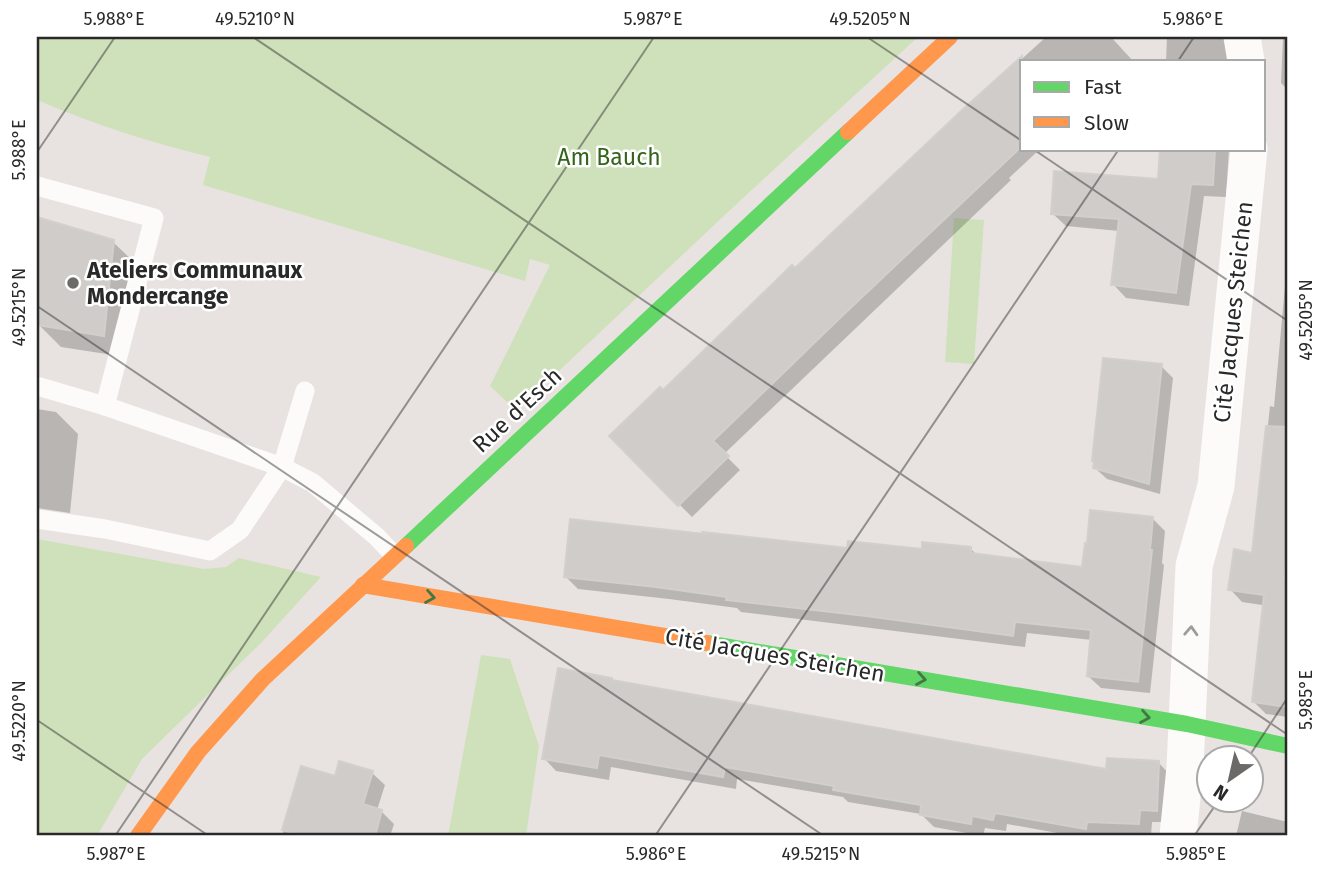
<svg xmlns="http://www.w3.org/2000/svg" width="1325" height="873" font-family="'Fira Sans',sans-serif">
<rect width="100%" height="100%" fill="#e8e3e0"/>
<g fill="#cfe1ba">
<path d="M37,37H918L743,198L529,399L509,404L490,386L550,265L530,259L525,281L203,185L210,157C149,142 95,125 37,100Z"/>
<polygon points="954,218 984,220 974,364 945,362"/>
<polygon points="37,539 204,569 226,567 239,558 321,577 261,643 142,759 97,836 37,836"/>
<polygon points="481,655 510,659 539,746 526,836 448,836"/>
</g>
<g fill="#0003">
<polygon points="1046,37 1111,37 1133,61 1022,61 1022,149 1040,149 1009,178 1011,180 724,454 740,470 692,517 611,436 663,392 795,271 961,114"/>
<polygon points="1167,37 1226,37 1235,61 1166,61"/>
<polygon points="1283,37 1288,37 1288,90 1281,83"/>
<polygon points="1162,149 1229,149 1226,197 1204,196 1189,306 1126,298 1113,284 1119,231 1066,226 1052,213 1160,181"/>
<polygon points="37,219 113,242 136,264 126,357 61,347 40,326 37,325"/>
<polygon points="1288,253 1288,609 1242,602 1230,589 1254,555 1270,406 1274,407"/>
<polygon points="1161,366 1173,378 1160,494 1107,479 1095,468"/>
<polygon points="37,409 56,412 78,434 70,513 37,508"/>
<polygon points="1152,518 1165,531 1162,563 1164,565 1150,693 1101,688 1088,676 1092,640 1027,633 1025,647 741,612 737,608 669,599 578,589 565,576 848,550 971,549 978,556 1083,569"/>
<polygon points="1262,627 1288,630 1288,717 1266,714 1254,702"/>
<polygon points="614,682 1108,771 1158,762 1170,775 1169,822 1152,822 1151,836 1099,834 1098,836 1074,836 1007,824 1006,831 985,828 983,836 934,827 921,814 848,802 843,797 737,779 736,789 611,767 609,780 556,771 544,758"/>
<polygon points="302,768 336,778 372,773 385,785 377,810 381,811 394,824 390,836 282,836"/>
<polygon points="1242,811 1288,822 1288,836 1236,836"/>
</g>
<g fill="#cfccc9" stroke="#d3cfcc" stroke-width="2">
<polygon points="1022,56 1022,146 842,316 713,441 729,456 678,506 609,436 660,387 663,390 792,265 795,268 960,112"/>
<polygon points="1160,149 1215,149 1213,185 1191,184 1176,293 1111,285 1119,219 1051,214 1054,171 1158,179"/>
<polygon points="37,217 114,240 104,336 37,325"/>
<polygon points="1103,358 1162,364 1149,484 1093,468 1094,461 1092,461"/>
<polygon points="1266,426 1288,427 1288,548 1284,579 1288,580 1288,707 1252,702 1264,595 1228,590 1234,549 1252,553"/>
<polygon points="1090,510 1153,517 1150,550 1152,550 1138,682 1087,676 1091,630 1015,622 1013,636 866,616 726,600 727,597 656,587 564,577 570,519 705,534 703,532 847,548 848,541 922,549 922,542 971,547 971,553 1082,567 1085,543 1087,543"/>
<polygon points="558,668 612,678 612,680 1106,769 1107,758 1159,761 1157,811 1140,810 1139,824 1087,822 1086,829 995,813 993,820 972,816 971,824 920,815 921,805 833,790 834,786 725,767 723,777 599,755 597,768 542,759"/>
<polygon points="339,761 373,771 363,804 382,810 375,836 304,836 282,830 301,766 335,776"/>
</g>
<g fill="none" stroke-linecap="round" stroke-linejoin="round">
<g stroke="#fcfbfa" stroke-width="19">
<polyline points="37,186 154,218 105,406"/>
<polyline points="37,386 105,406 282,467 313,483 377,537 394,555"/>
<polyline points="37,519 105,529 210,551 240,530 282,467 305,391"/>
</g>
<g stroke="#fcfbfa" stroke-width="37">
<polyline points="1242,37 1246,61"/>
<polyline points="1178,836 1185,768 1194,566 1216,486 1249,149"/>
</g>
<g stroke="#63d668" stroke-width="16">
<polyline points="406,546 848,132"/>
<polyline points="706,643 1187,724 1288,746"/>
</g>
<g stroke="#ff974d" stroke-width="16">
<polyline points="848,132 950,37"/>
<polyline points="363,585 706,643"/>
<polyline points="138,836 198,752 263,679 406,546"/>
</g>
</g>
<defs><path id="oneway-chevron" d="M-2-3.5L2.5 0L-2 3.5" fill="none" stroke-width="1.6" stroke-linecap="round" stroke-linejoin="round" transform="scale(1.75)"/></defs>
<g stroke="#437745">
<use href="#oneway-chevron" transform="translate(430 597) rotate(10)"/>
<use href="#oneway-chevron" transform="translate(921 679) rotate(10)"/>
<use href="#oneway-chevron" transform="translate(1145 717) rotate(10)"/>
</g>
<use stroke="#9d9c9c" href="#oneway-chevron" transform="translate(1191 631) rotate(-87)"/>
<path fill="none" stroke="#292929" stroke-width="2" stroke-opacity="0.45" d="M253,37L1288,735M867,37L1022,141M1178,61L1194,37M1033,149L1288,321M37,152L115,37M37,306L824,836M37,720L209,836M1248,758L1288,697M115,836L654,37M655,836L1119,149M1194,836L1219,800"/>
<circle fill="#6c6a69" stroke="#fff" stroke-width="2.5" cx="73" cy="283" r="7"/>
<g text-anchor="middle" dominant-baseline="central" stroke-width="5" stroke-linejoin="round" paint-order="stroke">
<g font-size="23" fill="#34641c" stroke="#fff">
<text x="609" y="157">Am Bauch</text>
</g>
<g font-size="23" font-weight="bold" fill="#292929" stroke="#fff" text-anchor="start">
<text x="87" y="270">Ateliers Communaux<tspan x="87" dy="26">Mondercange</tspan></text>
</g>
<g font-size="23" fill="#292929" stroke="#fff">
<text transform="translate(1233 312) rotate(-84)">Cité Jacques Steichen</text>
<text transform="translate(517 410) rotate(-43)">Rue d'Esch</text>
<text transform="translate(775 655) rotate(10)">Cité Jacques Steichen</text>
</g>
</g>
<rect width="1325" height="873" fill="none" stroke="#ffffff" stroke-width="77"/>
<rect x="1020" y="60" width="245" height="91" fill="#ffffff" stroke="#a9a9a9" stroke-width="2"/>
<rect x="1034" y="82" width="35" height="10" fill="#63d668" stroke="#a9a9a9" stroke-width="2"/>
<text x="1084" y="94" font-size="21" fill="#292929">Fast</text>
<rect x="1034" y="117" width="35" height="10" fill="#ff974d" stroke="#a9a9a9" stroke-width="2"/>
<text x="1084" y="130" font-size="21" fill="#292929">Slow</text>
<g transform="translate(1230 779) rotate(214)"><circle r="33" fill="#ffffff" stroke="#a9a9a9" stroke-width="2"/>
<path d="M0-5L12 26L0 18L-12 26Z" fill="#6c6a69"/>
<text y="-10" font-size="19" font-weight="bold" text-anchor="middle" fill="#292929">N</text>
</g>
<rect x="38" y="38" width="1248" height="796" fill="none" stroke="#292929" stroke-width="2.5"/>
<g font-size="18" text-anchor="middle" fill="#292929">
<text x="114" y="25">5.988°E</text>
<text x="255" y="25">49.5210°N</text>
<text x="653" y="25">5.987°E</text>
<text x="870" y="25">49.5205°N</text>
<text x="1193" y="25">5.986°E</text>
<text transform="translate(19 150) rotate(-90)" y="6">5.988°E</text>
<text transform="translate(19 307) rotate(-90)" y="6">49.5215°N</text>
<text transform="translate(1306 320) rotate(-90)" y="6">49.5205°N</text>
<text transform="translate(1306 700) rotate(-90)" y="6">5.985°E</text>
<text transform="translate(19 721) rotate(-90)" y="6">49.5220°N</text>
<text x="116" y="860">5.987°E</text>
<text x="656" y="860">5.986°E</text>
<text x="821" y="860">49.5215°N</text>
<text x="1196" y="860">5.985°E</text>
</g>
</svg>
